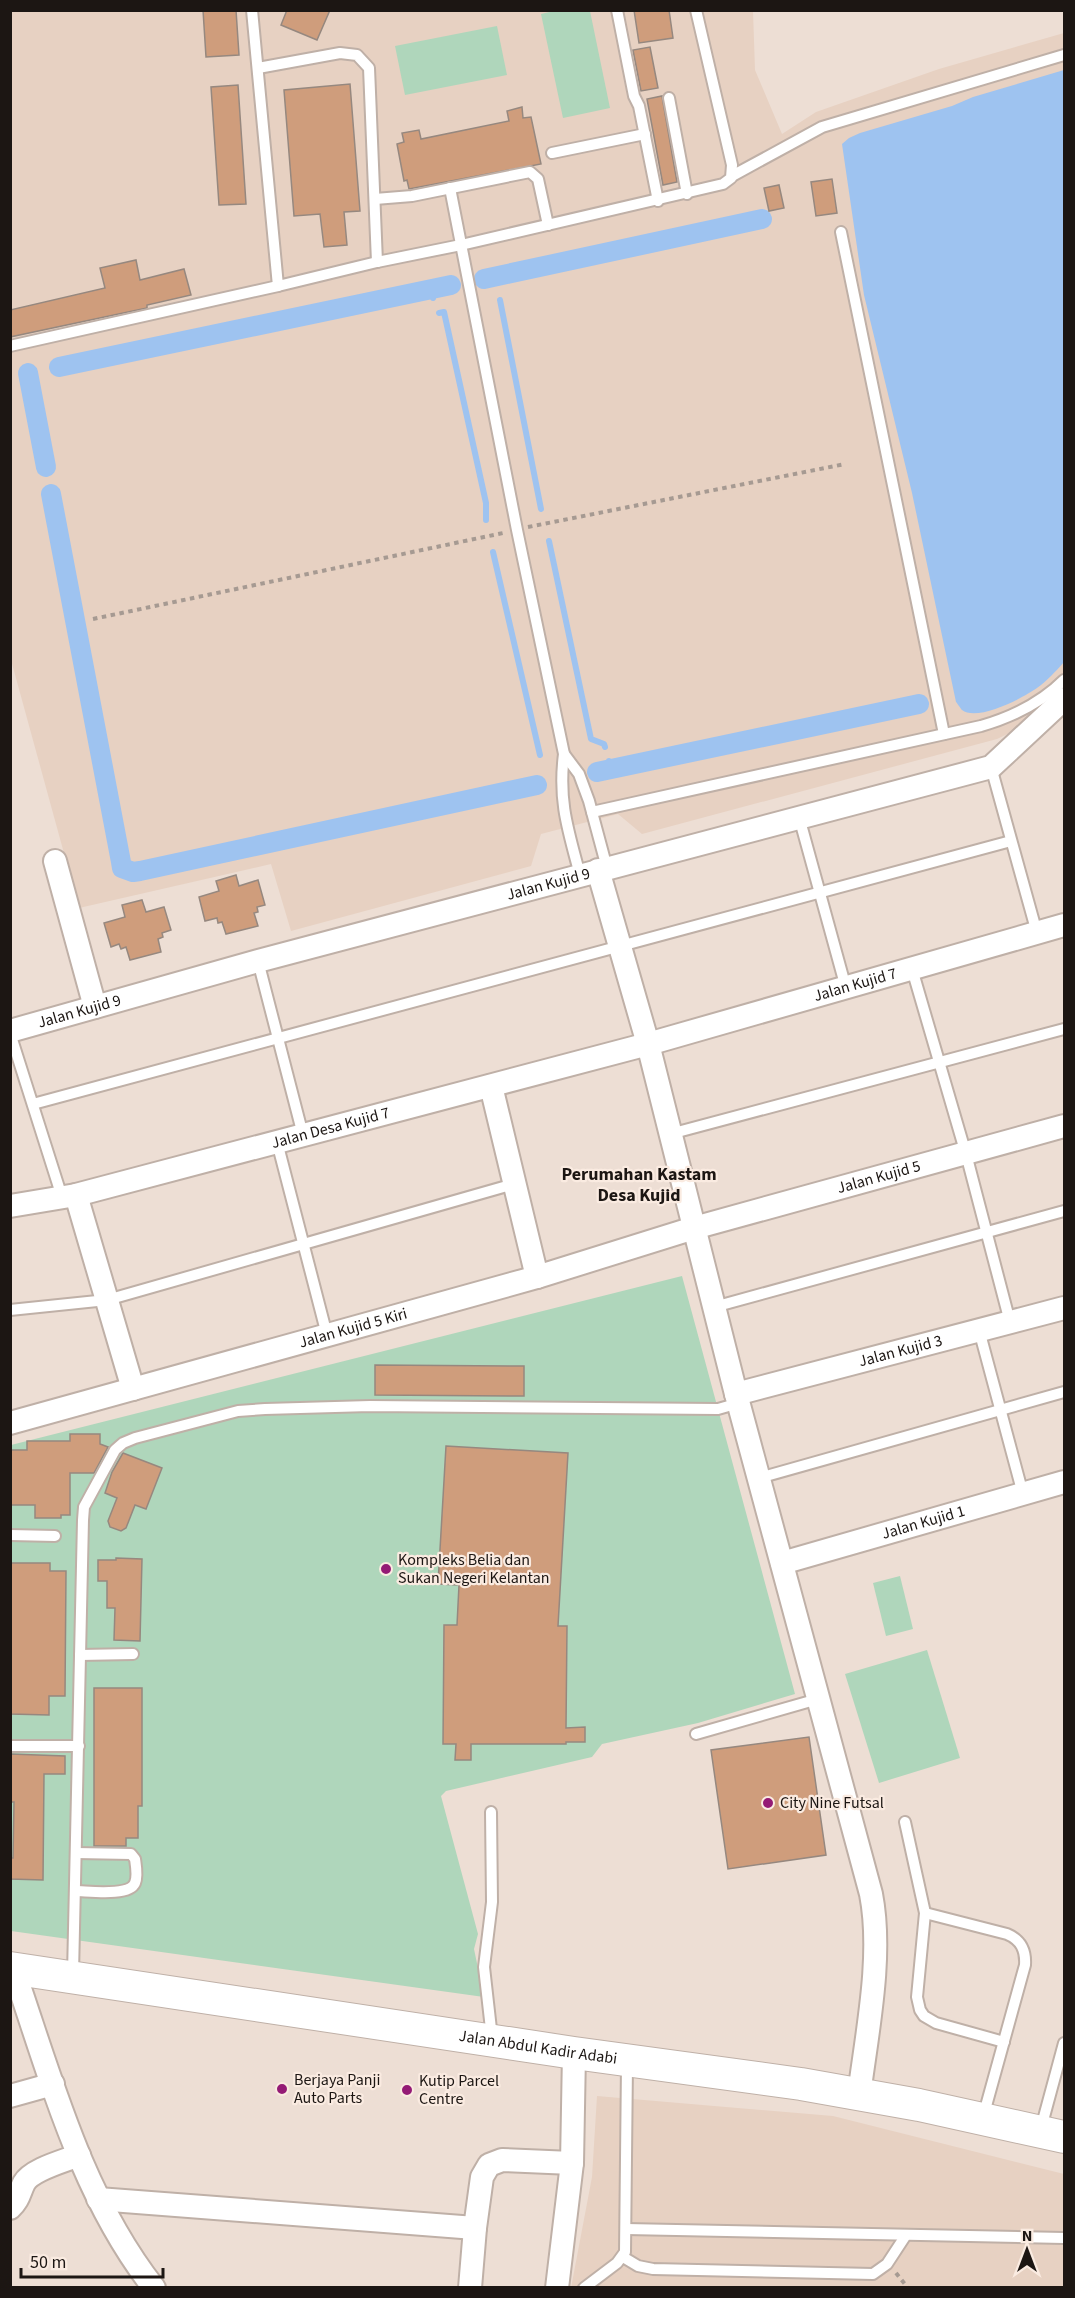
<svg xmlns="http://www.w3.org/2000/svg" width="1075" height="2298" font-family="'Source Sans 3',sans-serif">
<rect width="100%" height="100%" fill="#edded4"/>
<g fill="#e7d1c2">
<polygon points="10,11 753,11 755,70 782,134 816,112 939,69 1064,33 1064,694 1018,729 997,739 642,834 618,814 541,834 531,866 291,931 271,864 79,908 11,660"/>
<polygon points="597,2096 833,2116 1064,2174 1064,2287 571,2288 592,2177"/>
</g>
<g fill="#afd6bb">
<polygon points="558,10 590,11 610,108 563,118 541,14"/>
<polygon points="497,26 507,75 405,95 395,46"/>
<polygon points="682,1276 795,1694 698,1723 602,1744 592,1757 446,1791 441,1796 478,1934 474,1949 484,1997 11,1931 11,1445"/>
<polygon points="900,1576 913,1629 886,1636 873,1583"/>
<polygon points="927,1650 960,1758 879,1783 845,1674"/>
</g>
<path fill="#9ec3f0" d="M1064,70V662C1056,671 1047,681 1037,688C1023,698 977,722 962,710C961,709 957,703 956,702L912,493L864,295L842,144L849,138L860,133L952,106L973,97Z"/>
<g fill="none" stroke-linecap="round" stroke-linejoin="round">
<g stroke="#9ec3f0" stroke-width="6">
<polyline points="431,290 433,298"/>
<polyline points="500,300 541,509"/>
<polyline points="439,313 444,312 486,503 486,520"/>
<polyline points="549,541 591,739 604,744 605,747"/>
<polyline points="493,552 540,755"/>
<polyline points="609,761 610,769"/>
</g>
<g stroke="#9ec3f0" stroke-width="20">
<polyline points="484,279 762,219"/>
<polyline points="59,367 451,285"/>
<polyline points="28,373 46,467"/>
<polyline points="51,494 121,862 122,868 133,872 140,871 537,785"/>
<polyline points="597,772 919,704"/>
</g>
</g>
<g fill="#cf9d7c" stroke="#96887f" stroke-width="1.5">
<polygon points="203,10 236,10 239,55 206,57"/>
<polygon points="287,10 330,10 317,40 281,25"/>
<polygon points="634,10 669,10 673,38 639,43"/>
<polygon points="650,47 658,88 641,91 633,50"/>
<polygon points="350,84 360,211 344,212 347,245 324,247 320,214 294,216 284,90"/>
<polygon points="238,85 246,204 219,205 211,87"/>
<polygon points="662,96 677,182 663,185 647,99"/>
<polygon points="522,107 523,118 531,117 541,164 409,189 407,180 404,181 397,144 404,142 402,133 419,130 421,139 509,121 507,111"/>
<polygon points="832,179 837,213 816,216 811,182"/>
<polygon points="779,185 784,208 769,211 764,188"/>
<polygon points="136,260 140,280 184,269 191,295 147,305 147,308 10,337 10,310 105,288 100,268"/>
<polygon points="236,875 239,886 258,880 265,905 257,907 258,912 254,913 258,926 226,934 222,922 218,923 217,918 205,921 199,897 219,891 216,881"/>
<polygon points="142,900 146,912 164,907 171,930 162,933 163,937 158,939 161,952 130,960 126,947 121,949 119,944 111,947 104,923 125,917 122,905"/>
<polygon points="375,1365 524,1366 524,1396 375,1395"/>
<polygon points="70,1434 100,1434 100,1444 108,1447 94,1473 70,1473 70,1515 61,1515 61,1518 35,1518 35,1505 11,1505 11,1450 27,1450 27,1441 70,1441"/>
<polygon points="446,1446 568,1453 558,1626 567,1626 566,1728 585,1727 585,1742 566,1742 566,1744 471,1744 471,1760 455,1760 456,1744 443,1744 444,1625 457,1625 459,1585 438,1584"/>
<polygon points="123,1453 162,1468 146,1509 135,1505 126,1528 121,1531 110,1527 108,1521 117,1498 105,1493 112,1472"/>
<polygon points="116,1558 142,1559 140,1641 114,1640 115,1608 107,1608 107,1581 98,1581 98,1560 116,1560"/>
<polygon points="10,1563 50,1563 50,1571 66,1571 65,1696 49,1696 49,1715 10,1714"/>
<polygon points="94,1688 142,1688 142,1806 138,1806 138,1838 126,1838 126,1846 94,1846"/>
<polygon points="809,1737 826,1855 728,1869 711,1750"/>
<polygon points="10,1754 65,1756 65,1774 44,1774 43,1880 10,1879 10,1858 13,1858 14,1802 10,1802"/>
</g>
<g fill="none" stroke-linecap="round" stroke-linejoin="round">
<g stroke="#bfb0a7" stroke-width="14">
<g id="service">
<polyline points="252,10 278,286 377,262 461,245 723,184 731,178 732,165 696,10"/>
<polyline points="617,10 634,96 639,106 658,201"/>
<polyline points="258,68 340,53 357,55 369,68 377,262"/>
<polyline points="669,98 687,194"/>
<polyline points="552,153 645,134"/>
<polyline points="732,176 822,127 1064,55"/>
<path d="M450,188L517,530L564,754C558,801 568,830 580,875"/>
<polyline points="375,199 412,196 530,172 538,179 548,225"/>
<polyline points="841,232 944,734"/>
<polyline points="10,346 278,286"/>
<polyline points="564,754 579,774 589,801 607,868"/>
<polyline points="991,767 1037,933"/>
<path d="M592,812L981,726C1012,717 1041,703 1064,680"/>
<polyline points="799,817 846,988"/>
<polyline points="258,961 303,1135"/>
<polyline points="912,969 966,1154 1010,1322"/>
<polyline points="10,1033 62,1197"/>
<polyline points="33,1104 1011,841"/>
<polyline points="670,1134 1064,1029"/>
<polyline points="277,1142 327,1335"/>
<polyline points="714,1307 1064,1211"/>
<polyline points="10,1310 107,1300 514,1184"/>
<polyline points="979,1330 1023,1494"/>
<polyline points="759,1478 1064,1392"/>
<polyline points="10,1535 55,1536"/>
<polyline points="80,1655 133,1654"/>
<polyline points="696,1734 818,1699"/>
<polyline points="10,1746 79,1746"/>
<polyline points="491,1812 492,1902 484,1967 492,2038"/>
<polyline points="905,1822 925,1913 917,1997 920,2010 924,2016 936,2023 1004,2042"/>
<path d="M75,1891C88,1891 129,1897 135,1883C138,1876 136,1866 135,1859L131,1854L76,1853"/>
<path d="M925,1913L1007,1934C1021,1940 1026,1950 1025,1965L983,2117"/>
<polyline points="73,1974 83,1520 84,1507 115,1450 123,1443 135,1438 238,1411 265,1409 370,1406 718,1409 739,1403"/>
<polyline points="1041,2128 1064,2043"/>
<polyline points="626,2229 1064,2238"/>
<polyline points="623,2257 638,2266 653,2269 873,2274 887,2264 906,2235"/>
<polyline points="584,2288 617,2263 625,2252 627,2064"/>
</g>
</g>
<g stroke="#bfb0a7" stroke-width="26">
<g id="minor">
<polyline points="55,861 95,1007"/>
<path d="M598,870L648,1044L736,1394L871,1894C883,1956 867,2032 859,2095"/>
<path id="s1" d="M10,1031L258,961L991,767L1064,699"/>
<polyline points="491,1086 537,1277"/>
<polyline points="76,1195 133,1389"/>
<path id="s2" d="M10,1206L76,1195L648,1044L1064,925"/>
<path id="s3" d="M736,1394L1064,1308"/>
<path id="s4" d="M10,1423L537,1277L694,1228L1064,1126"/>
<path id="s5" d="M782,1563L1064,1482"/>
<path d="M13,1968C51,2078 81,2195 154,2288"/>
<polyline points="10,2096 53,2084"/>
<polyline points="98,2199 475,2228 482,2177 489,2165 502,2160 572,2163"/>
<path d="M10,2208C19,2200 19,2193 24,2183C32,2169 65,2161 79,2155"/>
<polyline points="470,2288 475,2228"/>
<polyline points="557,2288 572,2163 574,2053"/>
</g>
</g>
<g stroke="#bfb0a7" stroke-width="34">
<g id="secondary">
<path id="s6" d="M10,1968L574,2053L801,2084L919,2105L1064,2137"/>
</g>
</g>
<g stroke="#a69a92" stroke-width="4" stroke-dasharray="4.5 4.5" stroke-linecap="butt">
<polyline points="528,527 845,464"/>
<polyline points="93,619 503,533"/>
<polyline points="896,2273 908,2288"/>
</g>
<use href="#service" stroke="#fff" stroke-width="10"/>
<use href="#minor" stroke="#fff" stroke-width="22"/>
<use href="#secondary" stroke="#fff" stroke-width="32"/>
</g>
<g fill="#941a75" stroke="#faebe1" stroke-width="2">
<circle cx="386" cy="1569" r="6"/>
<circle cx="768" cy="1803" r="6"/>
<circle cx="282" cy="2089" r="6"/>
<circle cx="407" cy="2090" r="6"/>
</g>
<g text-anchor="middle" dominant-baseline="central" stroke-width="4.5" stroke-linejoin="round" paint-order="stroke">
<g font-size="16" fill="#1c1613" stroke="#faebe1">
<text stroke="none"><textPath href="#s1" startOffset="558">Jalan Kujid 9</textPath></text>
<text stroke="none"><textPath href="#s2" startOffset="874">Jalan Kujid 7</textPath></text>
<text stroke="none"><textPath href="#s1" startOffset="72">Jalan Kujid 9</textPath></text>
<text stroke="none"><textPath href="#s2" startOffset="330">Jalan Desa Kujid 7</textPath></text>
<text stroke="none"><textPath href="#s4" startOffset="903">Jalan Kujid 5</textPath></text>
<text stroke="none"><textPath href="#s4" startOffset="356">Jalan Kujid 5 Kiri</textPath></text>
<text stroke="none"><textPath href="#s3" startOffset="170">Jalan Kujid 3</textPath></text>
<text stroke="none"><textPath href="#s5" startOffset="147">Jalan Kujid 1</textPath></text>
<text stroke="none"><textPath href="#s6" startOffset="534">Jalan Abdul Kadir Adabi</textPath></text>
</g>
<g font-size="16" fill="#1c1613" stroke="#faebe1" text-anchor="start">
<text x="398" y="1560">Kompleks Belia dan<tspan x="398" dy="18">Sukan Negeri Kelantan</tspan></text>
<text x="780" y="1803">City Nine Futsal</text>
<text x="294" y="2080">Berjaya Panji<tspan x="294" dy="18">Auto Parts</tspan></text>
<text x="419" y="2081">Kutip Parcel<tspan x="419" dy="18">Centre</tspan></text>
</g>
<g font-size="18" font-weight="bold" fill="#1c1613" stroke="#faebe1">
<text x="639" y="1174">Perumahan Kastam<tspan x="639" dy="21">Desa Kujid</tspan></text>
</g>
</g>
<rect width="1075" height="2298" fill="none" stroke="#1c1613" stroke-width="24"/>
<g transform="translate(1027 2250)" stroke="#faebe1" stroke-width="4.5" paint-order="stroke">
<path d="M0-4.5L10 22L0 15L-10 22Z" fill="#1c1613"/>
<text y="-9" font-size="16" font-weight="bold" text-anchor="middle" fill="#1c1613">N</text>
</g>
<path d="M21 2268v9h142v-9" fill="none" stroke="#1c1613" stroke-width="3"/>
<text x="30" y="2268" font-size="18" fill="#1c1613" stroke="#faebe1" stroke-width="4.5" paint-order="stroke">50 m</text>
</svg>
